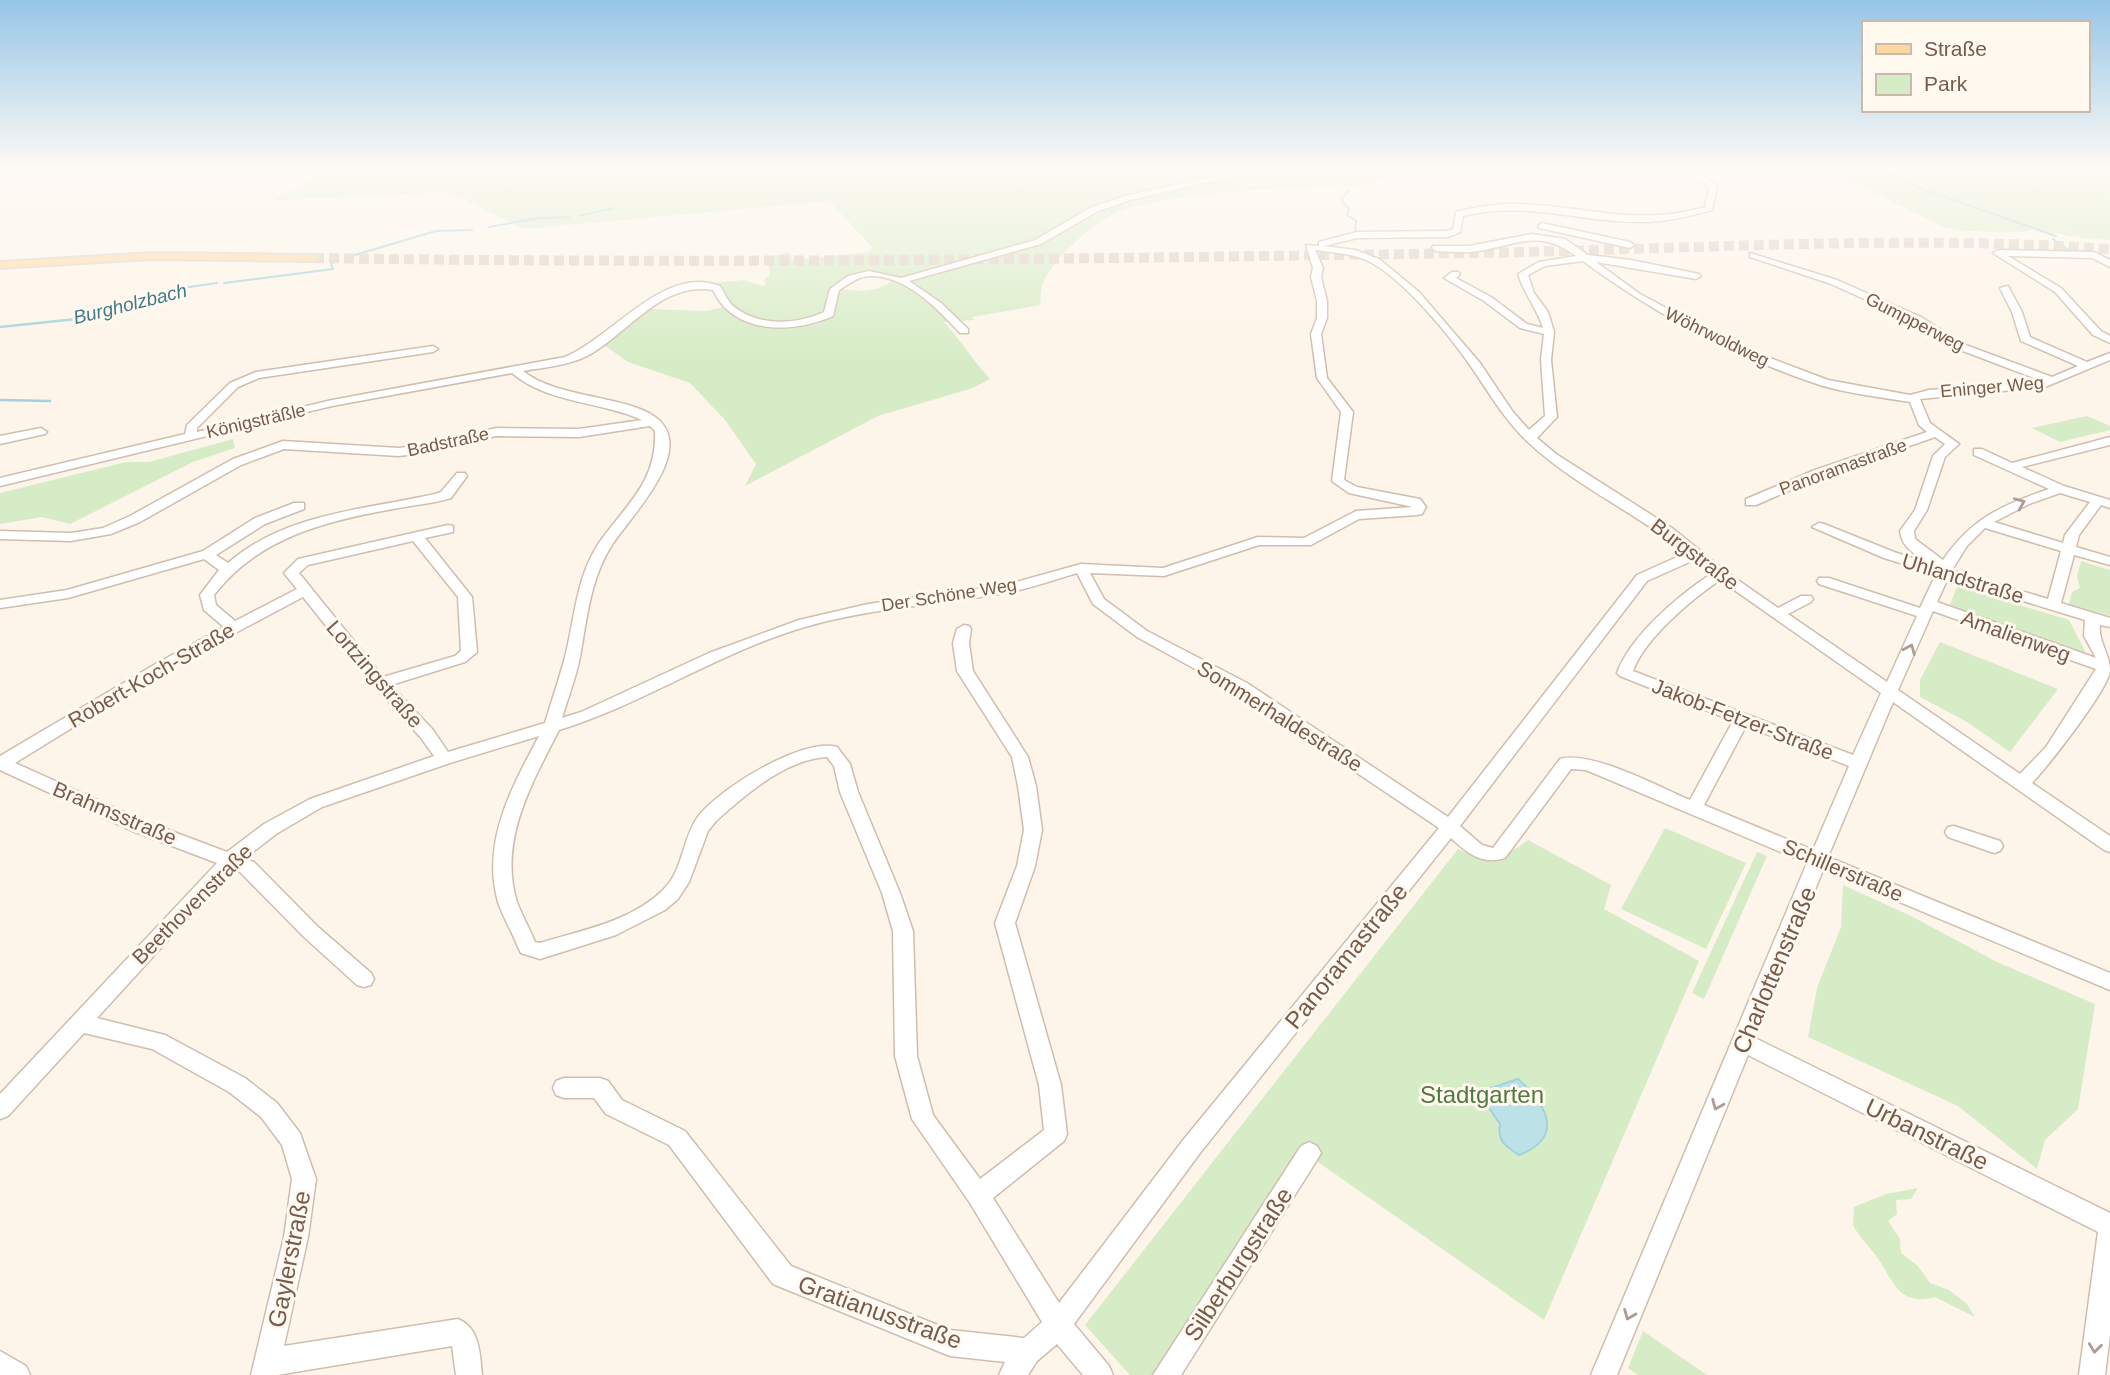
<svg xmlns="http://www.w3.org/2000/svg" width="2110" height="1375" font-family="Arial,sans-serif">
<rect width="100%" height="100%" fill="#fdf5e9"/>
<g fill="#d6ecc6">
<path d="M365,168H1541L1554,176C1529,175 1503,172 1477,173C1452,174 1431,177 1407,175C1385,172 1363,191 1343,185C1278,190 1180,190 1120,211C1096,220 1052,259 1043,283C1040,290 1041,298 1040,305L972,317L974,320L944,322C961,340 973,361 990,379L973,388L878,416L745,486L756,464L725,420L690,383L628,362L604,345L649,309L706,311L723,307C754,326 798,337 832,317L839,289C858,291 874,293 891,282C869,273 851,276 830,288L828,314C788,323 740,333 721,286L713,283L744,280L763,286L766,284L764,280L770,275L767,258L789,252L793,260L870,252L872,247L829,201L524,229L449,192L274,200L318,176Z"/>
<polygon points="1824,168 2110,168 2110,240 2082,238 2041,217 2078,237 2034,229 2024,232 1965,231 1944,227"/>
<polygon points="2087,416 2110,426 2110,430 2060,442 2032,428"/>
<polygon points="233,439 235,448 193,462 70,524 42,517 0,524 0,493 126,462 149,462"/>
<polygon points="2081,561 2110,570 2110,616 2069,604 2072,592 2080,588 2077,577"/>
<polygon points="1957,586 2069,620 2086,653 1950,605"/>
<polygon points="1940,642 2058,689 2010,752 1967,722 1920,697 1920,680"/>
<polygon points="1665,828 1746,863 1706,949 1621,909"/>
<path d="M1528,840L1611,885L1604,909L1699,961L1544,1320L1302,1151L1153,1375H1130L1085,1325L1458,849C1487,863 1504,859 1528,840Z"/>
<polygon points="1757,852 1767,856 1704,999 1692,993"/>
<polygon points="1843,885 1911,916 1997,962 2095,1004 2078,1109 2045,1140 2037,1169 1958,1106 1808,1037 1817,988 1841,927"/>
<path d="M1918,1188L1911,1199L1896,1200L1897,1214L1888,1221L1900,1239L1901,1253L1917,1265L1930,1283L1949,1290L1967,1304L1975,1317L1935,1297C1898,1307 1894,1281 1877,1257C1869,1246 1859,1237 1853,1225L1854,1207L1886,1194Z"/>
<polygon points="1643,1331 1707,1375 1638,1375 1628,1368"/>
</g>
<path fill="#bce2e8" stroke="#a2d2da" stroke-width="2" d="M1518,1079C1547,1105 1565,1137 1519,1155C1505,1146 1497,1141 1500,1124L1482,1098L1491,1088Z"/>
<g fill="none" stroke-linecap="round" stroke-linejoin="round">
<g stroke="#a2d2da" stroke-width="2">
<polyline points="1874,168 1922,189 2056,236"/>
<polyline points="1349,190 1341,200 1349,209 1347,215 1356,221 1355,231"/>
<polyline points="579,216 613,208"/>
<polyline points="489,227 539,218 569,217"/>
<polyline points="2053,239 2068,250 2082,253"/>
<polyline points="348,257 436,231 472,230"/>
<polyline points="2107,258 2110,259"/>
<polyline points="224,283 333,269 331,264 336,261"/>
<polyline points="116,307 176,289 217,283"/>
</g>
<g stroke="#a2d2da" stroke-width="2.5">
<polyline points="0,327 86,318 121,305"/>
<polyline points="0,400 50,401"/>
</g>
<path stroke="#dccec2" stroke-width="10" stroke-dasharray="10 5" stroke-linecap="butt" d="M314,258C699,264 1084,259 1469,253C1683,250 1896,234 2110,249"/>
<g stroke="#d0bdad" stroke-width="3">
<g id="minor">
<path d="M1275,168H1293L1213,181L1130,200L1096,212L1041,244L909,281L941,303L968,329V333H960C938,309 905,274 869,276C857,277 849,284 839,290L833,316C793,334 734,335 713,290C661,281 628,334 587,356C567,366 545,367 523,371C558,400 636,395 661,422C692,456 630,517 612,545C590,579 587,619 580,657C576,677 568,698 562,718L581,712L709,653L799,620L868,604L1005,585L1081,564L1163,568L1258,537L1304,538L1356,511L1413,507L1349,493L1332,481L1341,412L1317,378L1311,334L1317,318V301L1311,277L1313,268L1306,245L1319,246V242L1357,232L1447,231L1453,229L1456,212C1477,207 1498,203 1520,204C1589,206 1634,227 1705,207L1709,188L1679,168C1694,168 1708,177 1717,188L1712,210C1690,216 1670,221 1648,222C1583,224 1530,200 1463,216L1460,232L1448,237L1357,238L1324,246L1355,250L1379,259L1419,292L1480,363L1513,412L1529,430L1545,416L1541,360L1544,334L1520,328L1484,301L1444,278L1452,272H1458L1460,274L1456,278L1491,297L1527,324L1543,328C1537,308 1524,294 1518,274L1539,262L1576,256C1536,226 1513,248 1470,252C1459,253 1447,251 1436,251L1432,248L1433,246H1469L1532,234L1565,239L1588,255L1631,260L1699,274L1701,276L1696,279L1596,262L1640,294L1738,346L1828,380L1910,395L1929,390L2042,381L1955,348L1913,321L1831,284L1750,257V253L1837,280L1921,317L1963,344L2052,377L2078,366L2021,341L2012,312L2000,288L2008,286L2022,312L2030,337L2087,362L2110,353V360L2045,387L1920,399L1930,423L1959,444L1945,457L1927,510L1914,531L1915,539L1943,560C1972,518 2002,505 2049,489L1974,455V449H1982L2012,463L2110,437V445L2022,467L2064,486L2110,500V508L2101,505L2079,535L2076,547L2110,557V565L2074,555L2061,603L2110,618V627L2100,625C2098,642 2110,653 2110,671C2108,690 2048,766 2032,783L2110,836V852L2104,850L1893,702L1828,857L2110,973V990L1823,870L1755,1038L2110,1213V1335L2105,1375H2079L2098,1232L1748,1055L1617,1375H1591L1807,863L1586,770L1571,769L1505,858C1482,865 1468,854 1451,838L1200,1153L1074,1324L1109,1366L1113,1375H1083L1057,1344L1037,1361L1028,1375H999L1005,1362L950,1356L773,1284L669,1145L606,1114L594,1098H564L556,1095L553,1088L556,1081L564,1078H600L608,1081L622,1100L685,1131L791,1266L950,1330L1024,1338L1042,1322L970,1203L912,1119L895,1056L893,931L882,893L840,792L834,766L827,757C786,759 745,795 716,821L708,831L689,882L678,899L665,910L616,935L540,959L521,953L518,947C512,932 503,917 498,902C481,842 512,787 539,736L450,763L322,807L276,834L244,859L254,862L318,927L371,973L374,979L371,985L364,987L357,985L304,937L240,872L233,869L97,1018L165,1035L245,1078L277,1103L300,1133L316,1179L308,1237L284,1346L458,1319C480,1328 480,1354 482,1375H456L452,1346L277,1375H251L284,1237L292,1179L282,1145L261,1117L229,1092L152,1049L84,1033L8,1116L0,1119V1094L217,863L130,830L0,770V756L159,662L224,627L204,610L200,595L219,570L204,559L68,598L0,608V600L67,590L203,551L255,518L294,503H304V509L265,524L216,555L228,563C285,513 364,510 435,494L441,492L457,473H465L467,476L451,498C432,504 412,505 393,509C325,521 258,538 214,595L216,605L235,621L297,589L284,573L298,559L448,525L453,526V532L425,538L472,597L477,652L465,662L391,685L433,730L448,752L545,723C551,703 558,682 564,661C575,621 575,579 599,543C626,504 657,483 655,431L650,426L579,437L496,436L431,452L399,456L284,449L241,465L140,522L111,534L71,541L0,539V531L71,533L103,528L130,516L233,459L283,441L399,448L431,444L496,428L579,429L642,420C600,401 549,404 512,373L332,406L0,486V478L185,434L187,425L230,383L256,372L433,346L438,349L433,352L259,378L238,387L197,428V432L332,400L565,357C607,339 653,281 699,282C706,282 714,284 720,286C724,292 727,300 732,305C757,327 796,325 824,312L830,289L848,276L869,271L901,278L1035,240L1090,208L1125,196L1213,177ZM1315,250C1334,253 1355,253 1372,263C1405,281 1453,339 1474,371C1491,396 1507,423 1529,443C1576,487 1637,513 1686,553L1637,575L1448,817L1247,683L1147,631L1104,599L1090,573L1164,576L1259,545H1311L1359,519L1417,515L1422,514L1426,507L1420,499L1357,487L1344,480L1353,412L1327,378L1321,334L1327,318V301L1321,277L1323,268ZM1583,261C1655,314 1735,357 1820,385C1849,394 1881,397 1910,402L1919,425L1927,432L1815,470L1746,499V505H1756L1823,476L1935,437L1945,444L1933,456L1915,510L1900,531C1902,548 1915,554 1928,563L1894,552L1824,524L1819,523L1812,527L1884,558L1936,574L1920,608L1829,578H1819L1817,581L1819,584L1917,616L1887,682L1788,614L1811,602L1813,599L1811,596H1801L1778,608L1725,571L1672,528L1556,454L1537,438L1557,417L1551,360L1554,332L1548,312L1534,293L1528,275L1545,266ZM2060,493L2090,502L2065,535L2063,543L1994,522L2029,504ZM1985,528L2061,551L2048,599L1952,570L1967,546ZM413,541L458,597L461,651L455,656L383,677L299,573L308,565ZM1694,560L1711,574C1679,595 1630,636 1617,673L1620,676L1733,721L1690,800C1659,787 1591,750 1560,759L1493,848L1482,845L1460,826L1647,581ZM1077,573L1093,604L1137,637L1235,691L1439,828L1184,1139L1059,1303L993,1198L1064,1141L1067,1134L1061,1085L1015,923L1035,866L1042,830L1036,786L1028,757L973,671L969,643L971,629L969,626L964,625L957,629L953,643L957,671L1012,757L1018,786L1024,830L1017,866L995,923L1039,1085L1044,1130L980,1179L933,1115L917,1056L913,931L900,893L858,792L850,764L837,747C802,737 717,790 697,818C682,840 683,871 663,890C630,922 582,930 540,943L535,942C530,929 522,916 517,902C498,841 532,783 559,730C644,704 719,652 805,627C870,608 938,605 1005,593C1029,589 1053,580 1077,573ZM1948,578L2085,620L2084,636L2096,658L1937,602ZM1720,580L1881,693L1853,755L1633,671C1644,639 1692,599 1720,580ZM303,597L374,686L421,738L434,756L310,799L264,824L227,852L142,820L15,763L169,668ZM1933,611L2096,669L2046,747L2020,774L1898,690ZM1746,726L1849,766L1813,850L1704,805Z"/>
<polygon points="1542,223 1630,242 1634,245 1630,248 1539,228 1538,226"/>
<polygon points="1999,250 2094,252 2110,260 2110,267 2092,258 2008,256 2061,288 2101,331 2110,336 2110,343 2093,335 2055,292 1993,253"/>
<polygon points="41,428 47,432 45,434 0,444 0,436"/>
<polygon points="1954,826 2000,841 2003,846 2000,851 1994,853 1948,837 1945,832 1948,827"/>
<polygon points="1309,1142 1317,1146 1321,1153 1317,1160 1181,1375 1153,1375 1301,1146"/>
<polygon points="0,1351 26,1366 30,1375 0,1375"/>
</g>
</g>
<g stroke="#dcd4d0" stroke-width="4">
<polygon id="major" points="152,253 314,255 320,258 314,261 152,259 0,268 0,262"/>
</g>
<use href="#minor" fill="#fff" fill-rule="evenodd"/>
<use href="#major" fill="#fdd9a0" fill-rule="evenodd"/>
</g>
<defs><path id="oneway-chevron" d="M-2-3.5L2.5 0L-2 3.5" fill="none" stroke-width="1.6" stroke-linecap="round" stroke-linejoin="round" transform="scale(1.75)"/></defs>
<g stroke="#af9d93">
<use href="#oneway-chevron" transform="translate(2020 503) rotate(-23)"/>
<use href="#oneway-chevron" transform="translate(1910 649) rotate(-67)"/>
<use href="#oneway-chevron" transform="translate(1717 1105) rotate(113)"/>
<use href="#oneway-chevron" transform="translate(1629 1315) rotate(112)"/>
<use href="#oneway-chevron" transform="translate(2095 1348) rotate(97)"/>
</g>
<linearGradient id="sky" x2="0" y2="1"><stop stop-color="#96c6e8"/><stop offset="0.47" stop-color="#fefaf5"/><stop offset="1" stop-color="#fefaf5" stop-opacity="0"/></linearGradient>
<rect width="2110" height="360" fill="url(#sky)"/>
<g text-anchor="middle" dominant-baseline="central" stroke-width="6" stroke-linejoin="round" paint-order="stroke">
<g font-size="18" fill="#795b4b" stroke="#fff9f0">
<text transform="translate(1915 322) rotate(27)">Gumpperweg</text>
<text transform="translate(1717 337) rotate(26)">Wöhrwoldweg</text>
<text transform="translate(1992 387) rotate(-5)">Eninger Weg</text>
<text transform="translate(256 421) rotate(-13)">Königsträßle</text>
<text transform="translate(448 442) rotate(-12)">Badstraße</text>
<text transform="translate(1843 467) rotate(-20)">Panoramastraße</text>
<text transform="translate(949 595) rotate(-9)">Der Schöne Weg</text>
</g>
<g font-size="19" font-style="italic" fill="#407b86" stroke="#fff9f0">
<text transform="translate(130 304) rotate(-14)">Burgholzbach</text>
</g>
<g font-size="21" fill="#795b4b" stroke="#fff9f0">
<text transform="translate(1695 554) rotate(37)">Burgstraße</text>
<text transform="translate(1963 578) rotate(17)">Uhlandstraße</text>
<text transform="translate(2016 636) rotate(20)">Amalienweg</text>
<text transform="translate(375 674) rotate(49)">Lortzingstraße</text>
<text transform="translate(151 675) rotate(-30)">Robert-Koch-Straße</text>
<text transform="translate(1280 716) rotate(32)">Sommerhaldestraße</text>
<text transform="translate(1743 719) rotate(21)">Jakob-Fetzer-Straße</text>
<text transform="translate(115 813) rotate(23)">Brahmsstraße</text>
<text transform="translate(1843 870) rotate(23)">Schillerstraße</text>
<text transform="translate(192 904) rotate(-45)">Beethovenstraße</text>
</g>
<g font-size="24" fill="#795b4b" stroke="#fff9f0">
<text transform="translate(1346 956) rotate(-51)">Panoramastraße</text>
<text transform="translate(1774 970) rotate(-67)">Charlottenstraße</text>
<text transform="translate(1927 1134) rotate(26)">Urbanstraße</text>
<text transform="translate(289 1259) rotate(-79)">Gaylerstraße</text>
<text transform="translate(1238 1264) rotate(-57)">Silberburgstraße</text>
<text transform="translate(880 1312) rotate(20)">Gratianusstraße</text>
</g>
<g font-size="24" fill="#517940" stroke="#fff9f0">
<text x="1482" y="1094">Stadtgarten</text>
</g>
</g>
<rect x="1862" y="21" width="228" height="91" fill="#fff9f0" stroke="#c9baae" stroke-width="2"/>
<rect x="1876" y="44" width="35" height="10" fill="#fdd9a0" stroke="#c9baae" stroke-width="2"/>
<text x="1924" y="56" font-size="21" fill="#795b4b">Straße</text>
<rect x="1876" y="74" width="35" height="21" fill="#d6ecc6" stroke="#c9baae" stroke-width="2"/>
<text x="1924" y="91" font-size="21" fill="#795b4b">Park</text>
</svg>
